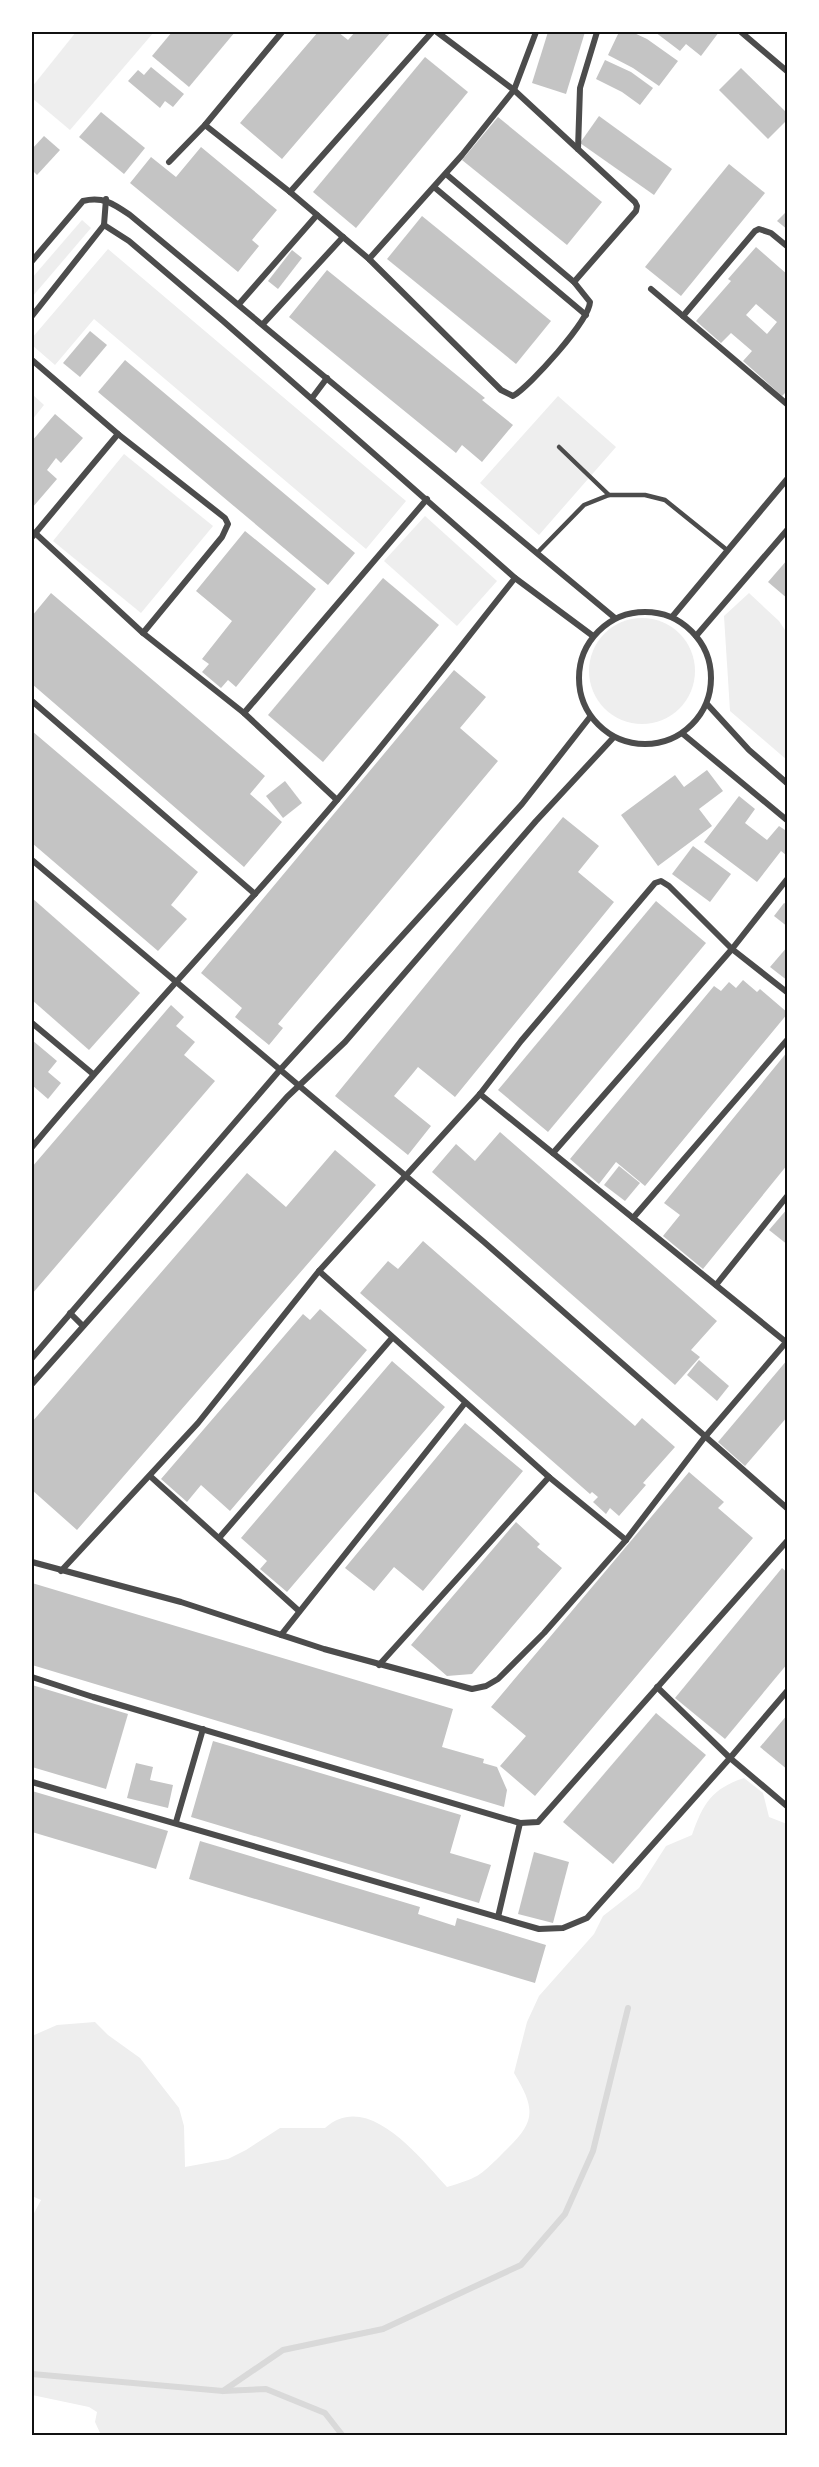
<svg xmlns="http://www.w3.org/2000/svg" width="819" height="2467" font-family="Mulish,sans-serif">
<rect width="100%" height="100%" fill="#fff"/>
<g fill="#eee">
<polygon points="76,32 154,32 70,130 32,98 32,87"/>
<polygon points="82,220 91,228 32,297 32,278"/>
<polygon points="108,249 406,501 366,549 94,319 55,365 32,345 32,338"/>
<polygon points="32,394 44,405 32,420"/>
<polygon points="558,396 616,447 539,535 480,483"/>
<polygon points="124,454 213,526 141,613 53,541"/>
<polygon points="425,516 497,581 457,626 384,561"/>
<polygon points="749,593 779,621 787,633 787,760 730,711 724,616"/>
<circle cx="642" cy="671" r="53"/>
<path d="M744,1778L763,1793L769,1817L787,1824V2435H101L95,2422L97,2412L89,2407L32,2395V2217L41,2200L32,2196V2036L57,2025L95,2022L108,2035L140,2058L179,2108L184,2126L185,2167L228,2159L246,2150L280,2128H325C368,2089 421,2159 447,2187C477,2178 479,2177 501,2155C533,2124 539,2114 514,2073L527,2022L539,1996L594,1934L603,1916L639,1888L666,1846L692,1835C703,1804 711,1789 744,1778Z"/>
</g>
<g fill="none" stroke-linecap="round" stroke-linejoin="round">
<g stroke="#d9d9d9" stroke-width="6">
<polyline points="32,2374 223,2391 266,2389 325,2413 343,2436"/>
<polyline points="223,2391 283,2350 383,2329 521,2265 565,2214 593,2151 628,2008"/>
</g>
</g>
<g fill="#c4c4c4" fill-rule="evenodd">
<polygon points="172,32 235,32 189,87 152,56"/>
<polygon points="318,32 338,32 348,40 355,32 391,32 282,159 240,123"/>
<polygon points="548,32 585,32 566,94 532,83"/>
<polygon points="619,32 632,32 647,39 678,61 659,86 633,68 608,55"/>
<polygon points="655,32 719,32 701,56 686,44 680,51"/>
<polygon points="425,57 468,92 356,228 313,192"/>
<polygon points="605,60 631,72 653,88 640,105 622,92 596,79"/>
<polygon points="151,67 184,94 173,107 165,101 160,108 128,81 138,70 144,75"/>
<polygon points="741,68 788,114 788,119 768,139 719,90"/>
<polygon points="101,112 145,148 124,174 79,137"/>
<polygon points="599,116 672,169 654,195 580,143"/>
<polygon points="498,117 602,202 567,245 462,160"/>
<polygon points="44,136 60,150 37,175 32,170 32,149"/>
<polygon points="201,147 277,210 252,240 259,246 238,272 130,183 151,157 176,177"/>
<polygon points="729,164 765,193 681,296 645,267"/>
<polygon points="788,210 788,230 777,221"/>
<polygon points="422,216 551,321 516,364 387,259"/>
<path d="M756,247L788,275V390L782,396L743,361L752,351L731,333L721,343L696,321L731,281L728,279ZM756,304L777,322L767,334L746,315Z"/>
<polygon points="292,250 302,258 278,289 268,281"/>
<polygon points="327,270 485,398 482,400 513,425 482,462 462,445 456,453 289,317"/>
<polygon points="90,331 107,345 80,377 63,363"/>
<polygon points="125,360 355,553 328,585 98,392"/>
<polygon points="55,414 83,438 61,463 56,458 47,470 57,479 32,508 32,441"/>
<polygon points="245,531 316,589 236,687 228,680 221,688 202,672 209,664 202,659 232,621 196,591"/>
<polygon points="788,559 788,599 768,582"/>
<polygon points="383,578 439,625 323,762 268,715"/>
<polygon points="51,593 265,776 250,794 282,822 244,867 32,684 32,616"/>
<polygon points="454,670 486,697 460,728 498,761 278,1024 283,1028 269,1045 235,1017 242,1008 201,973"/>
<polygon points="32,731 198,872 171,905 187,919 158,951 32,843"/>
<polygon points="707,770 723,791 699,809 712,826 658,866 621,815 675,775 684,787"/>
<polygon points="285,781 302,803 283,818 266,796"/>
<polygon points="739,796 755,809 745,823 767,840 779,826 788,832 788,853 786,855 781,851 757,882 704,842"/>
<polygon points="563,817 599,846 578,872 614,902 455,1097 418,1067 414,1072 394,1096 431,1126 408,1155 335,1096"/>
<polygon points="693,846 731,874 710,902 672,874"/>
<polygon points="32,898 140,993 89,1050 32,1000"/>
<polygon points="656,901 706,943 548,1132 498,1090"/>
<polygon points="784,903 788,905 788,927 774,916"/>
<polygon points="788,946 788,981 770,967"/>
<polygon points="743,980 757,992 760,989 788,1013 645,1186 616,1162 599,1184 570,1159 714,986 721,991 729,982 736,988"/>
<polygon points="171,1005 184,1017 176,1026 195,1042 184,1055 215,1081 32,1294 32,1167"/>
<polygon points="32,1040 57,1061 48,1072 61,1083 48,1099 32,1085"/>
<polygon points="788,1051 788,1164 703,1269 663,1236 680,1215 664,1203"/>
<polygon points="500,1132 717,1321 691,1350 700,1357 675,1385 432,1172 456,1144 475,1161"/>
<polygon points="335,1150 376,1185 77,1530 32,1490 32,1422 247,1173 286,1207"/>
<polygon points="619,1166 640,1183 625,1201 604,1185"/>
<polygon points="788,1208 788,1245 769,1230"/>
<polygon points="423,1241 635,1426 642,1418 675,1447 643,1483 646,1485 619,1516 610,1508 606,1514 593,1502 598,1497 592,1492 590,1494 360,1293 388,1261 398,1269"/>
<polygon points="320,1309 367,1350 230,1511 201,1485 187,1502 161,1479 303,1314 310,1320"/>
<polygon points="788,1359 788,1416 745,1466 718,1442"/>
<polygon points="699,1360 729,1386 717,1401 687,1375"/>
<polygon points="392,1361 445,1407 287,1592 260,1569 267,1561 241,1538"/>
<polygon points="465,1423 523,1471 423,1591 394,1567 374,1591 345,1568"/>
<polygon points="689,1472 724,1502 718,1508 753,1538 535,1796 500,1766 526,1736 491,1707"/>
<polygon points="516,1522 540,1544 537,1547 562,1568 472,1674 447,1676 411,1645"/>
<polygon points="782,1568 788,1573 788,1663 725,1739 675,1698"/>
<polygon points="32,1583 453,1709 442,1747 484,1759 483,1763 497,1767 507,1790 504,1807 32,1665"/>
<polygon points="32,1685 128,1714 106,1789 32,1767"/>
<polygon points="656,1713 706,1755 613,1864 563,1822"/>
<polygon points="788,1714 788,1770 760,1747"/>
<polygon points="213,1741 461,1815 450,1853 491,1865 479,1903 191,1817"/>
<polygon points="136,1763 153,1767 150,1780 173,1785 168,1808 127,1798"/>
<polygon points="32,1791 168,1831 156,1869 32,1832"/>
<polygon points="200,1841 420,1907 418,1914 455,1926 457,1918 546,1945 535,1983 189,1879"/>
<polygon points="534,1852 569,1862 553,1923 518,1914"/>
</g>
<g fill="none" stroke-linecap="round" stroke-linejoin="round">
<g stroke="#4c4c4c" stroke-width="4.5">
<polyline points="559,447 609,495"/>
<polyline points="537,553 584,505 609,495 645,495 665,500 727,550"/>
</g>
<g stroke="#4c4c4c" stroke-width="6">
<polyline points="437,32 514,90 635,202 637,206 636,211 574,282"/>
<polyline points="741,32 788,72"/>
<path d="M205,125L290,192L369,259L501,390L513,396C530,386 589,321 590,302L574,282L446,174"/>
<polyline points="578,149 580,88 597,32"/>
<polyline points="169,162 205,125 282,32"/>
<polyline points="434,187 586,315"/>
<polyline points="290,192 432,32"/>
<polyline points="104,225 129,241 223,321 515,578 593,636"/>
<polyline points="104,225 106,199"/>
<polyline points="369,259 462,155 514,90 536,32"/>
<path d="M32,261L83,201C103,196 114,204 130,215L615,618"/>
<polyline points="651,289 788,405"/>
<polyline points="239,304 317,215"/>
<polyline points="32,316 104,225"/>
<polyline points="683,316 755,231 759,229 771,233 788,247"/>
<polyline points="263,324 343,237"/>
<polyline points="32,360 118,434 225,518 228,524 222,537 143,633"/>
<polyline points="312,398 327,378"/>
<polyline points="35,533 143,633 244,713 337,800"/>
<polyline points="32,537 118,434"/>
<circle cx="645" cy="678" r="66"/>
<polyline points="672,617 788,478"/>
<polyline points="696,636 788,529"/>
<polyline points="32,701 255,894"/>
<polyline points="707,704 749,750 788,784"/>
<polyline points="244,713 427,499"/>
<polyline points="683,734 788,821"/>
<polyline points="32,860 484,1242 788,1509"/>
<polyline points="32,1023 93,1074"/>
<polyline points="480,1094 786,1342"/>
<path d="M32,1147C130,1029 237,918 337,800C398,728 456,652 515,578"/>
<polyline points="553,1153 732,949 788,878"/>
<polyline points="633,1218 788,1039"/>
<polyline points="319,1271 549,1477 626,1540"/>
<polyline points="716,1285 788,1195"/>
<polyline points="70,1313 83,1326"/>
<polyline points="32,1358 279,1071 522,804 590,717"/>
<polyline points="32,1384 287,1097 345,1042 536,821 613,738"/>
<polyline points="150,1476 299,1611"/>
<polyline points="219,1538 392,1338"/>
<polyline points="32,1562 181,1602 324,1649 472,1689 486,1686 498,1679 544,1633 626,1540 704,1438 788,1340"/>
<polyline points="61,1571 198,1423 319,1271 480,1094 521,1041 655,883 661,881 669,886 732,949 788,993"/>
<polyline points="281,1635 465,1403"/>
<polyline points="379,1665 549,1477"/>
<polyline points="32,1677 93,1697 520,1823 538,1822 788,1540"/>
<polyline points="657,1687 730,1758 788,1807"/>
<polyline points="32,1782 539,1929 563,1928 587,1918 730,1758 788,1690"/>
<polyline points="176,1822 203,1729"/>
<polyline points="498,1917 520,1823"/>
</g>
</g>
<rect width="819" height="2467" fill="none" stroke="#ffffff" stroke-width="66"/>
<rect x="33" y="33" width="753" height="2401" fill="none" stroke="#111" stroke-width="2"/>
</svg>
